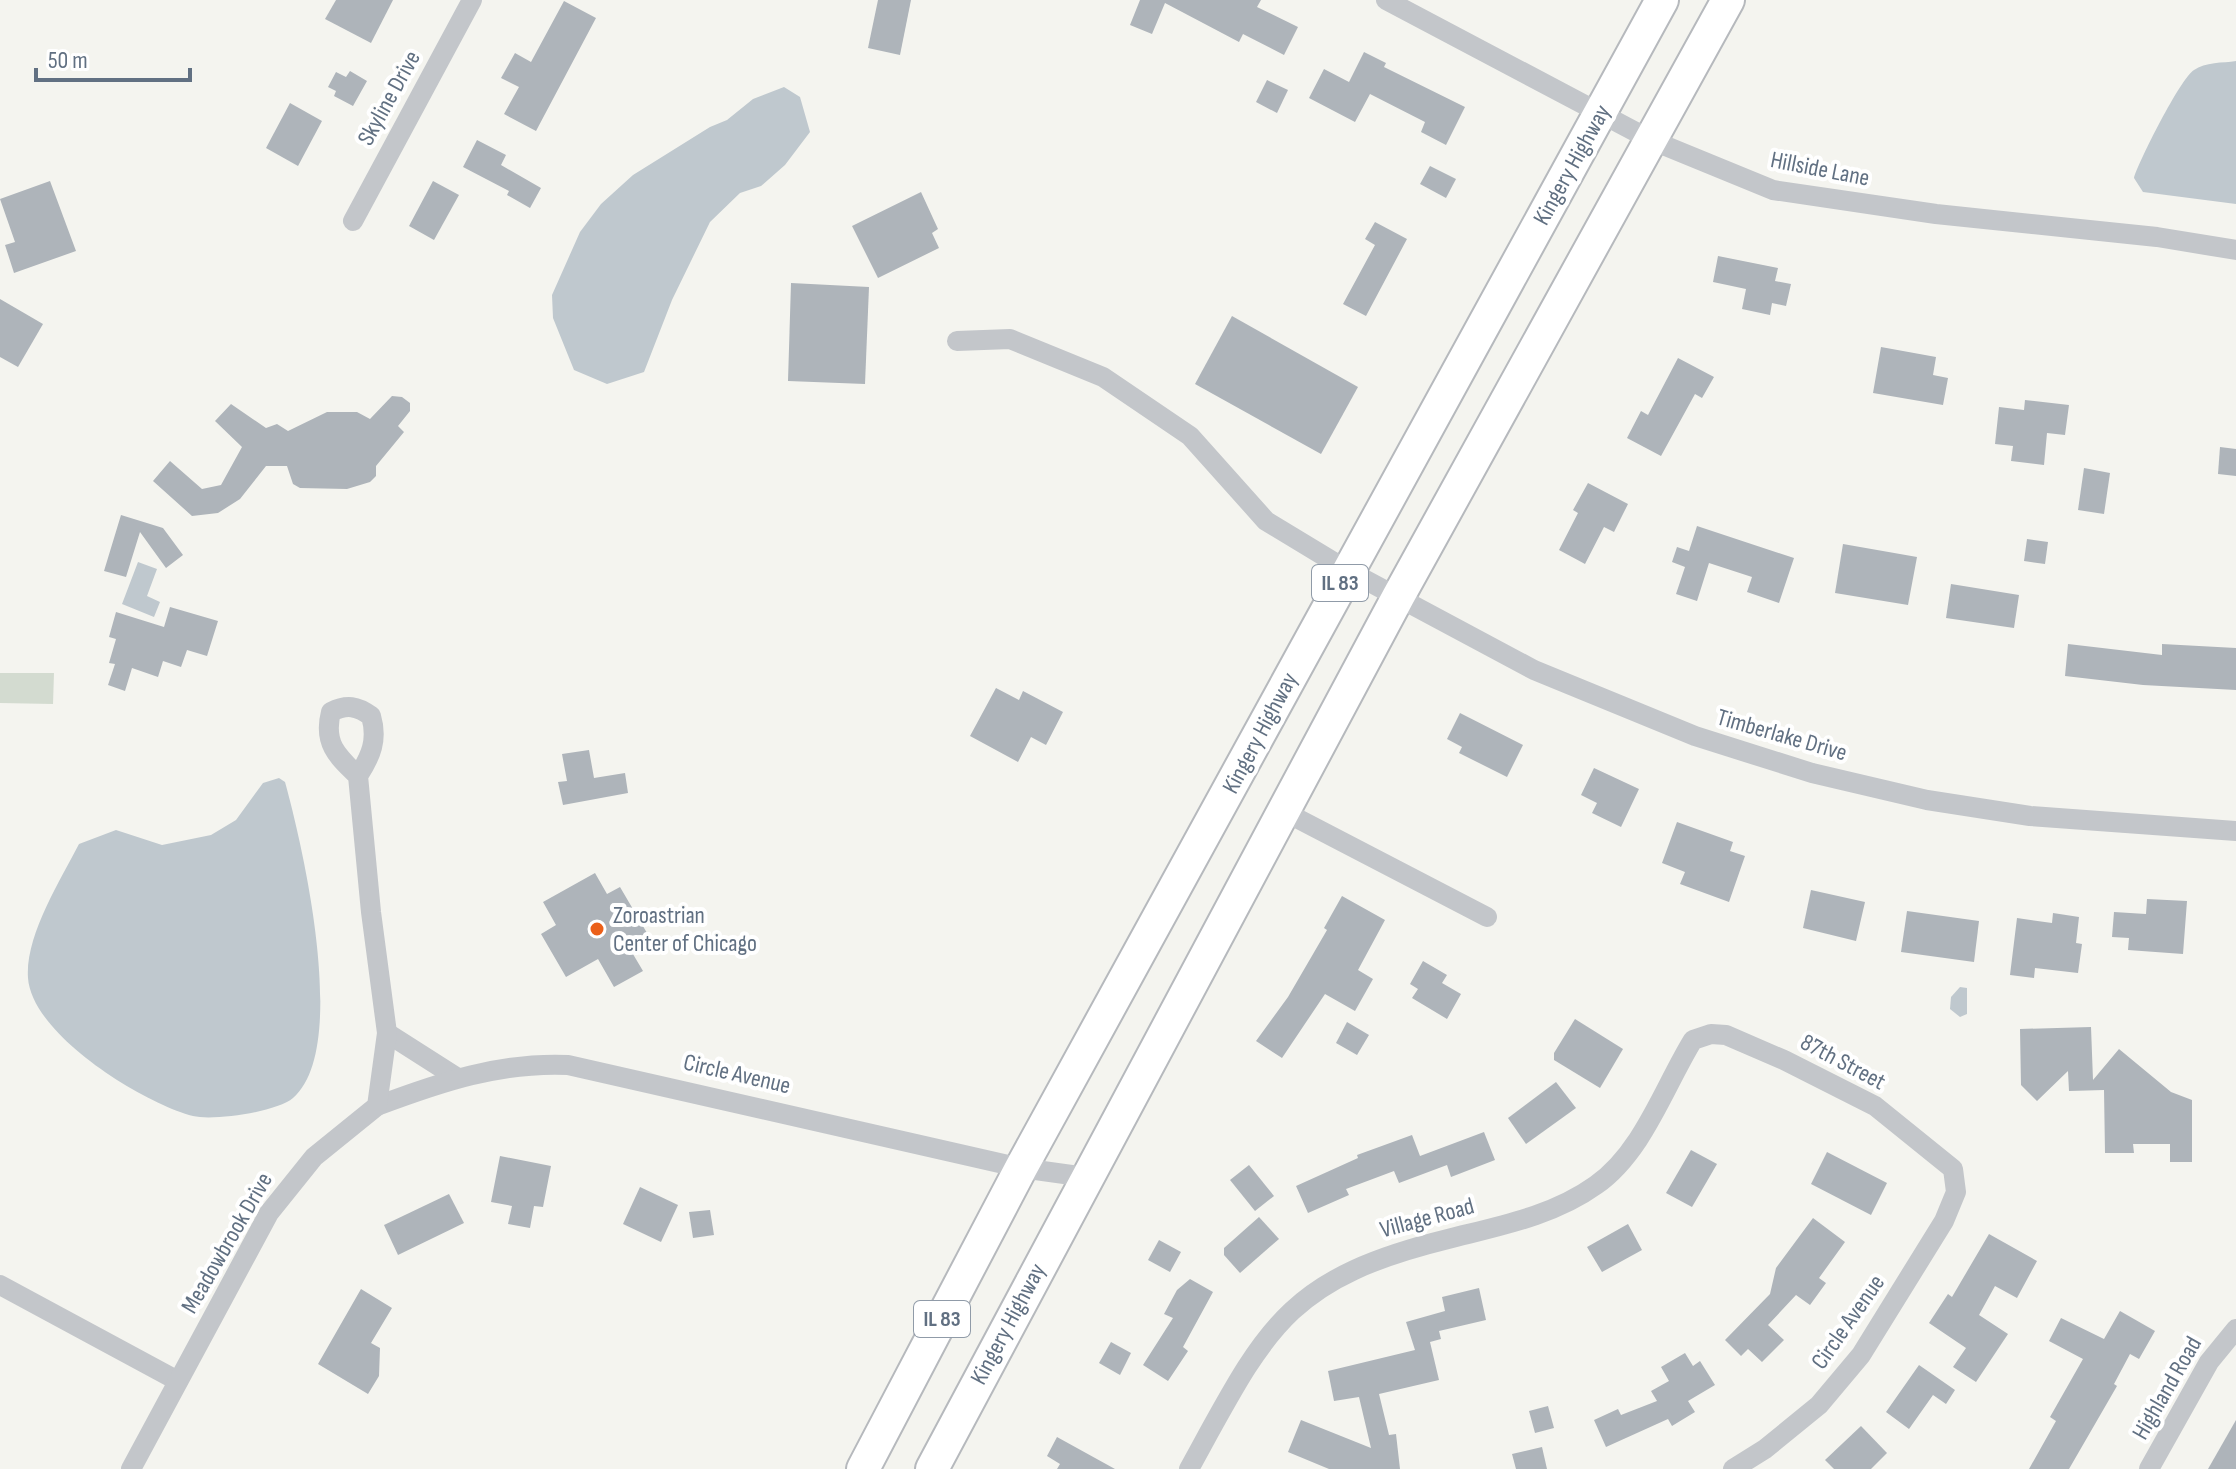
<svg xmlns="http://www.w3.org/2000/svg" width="2236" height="1469" font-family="'Sofia Sans Condensed',sans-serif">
<rect width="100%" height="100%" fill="#f4f4ef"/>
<polygon fill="#d3dbd0" points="0,673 54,673 53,704 0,703"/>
<g fill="#bfc8ce">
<path d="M2236,61V204L2143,192L2134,178C2139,161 2180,79 2194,70C2205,62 2223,63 2236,61Z"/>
<polygon points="784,87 800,97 810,132 785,165 761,186 740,193 710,222 672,300 644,372 607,384 574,370 553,318 552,295 580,232 601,204 633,175 710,127 727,120 753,99"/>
<polygon points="138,562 157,569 147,596 160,602 154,617 122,604"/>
<path d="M279,778L285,782C303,847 350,1049 293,1098C277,1112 213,1121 193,1116C143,1103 32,1035 28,978C25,936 60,881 79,844L116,830L162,845L211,835L236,820L263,783Z"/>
<polygon points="1960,987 1967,988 1967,1014 1960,1017 1950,1009 1951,997"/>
</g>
<g fill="#aeb4ba">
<polygon points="336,0 393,0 371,43 325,19"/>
<polygon points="878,0 911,0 900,55 868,48"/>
<polygon points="1140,0 1261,0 1257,7 1298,27 1284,55 1243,34 1239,42 1165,3 1152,34 1130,25"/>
<polygon points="564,1 596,18 536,131 504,114 519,87 501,78 515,53 531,62"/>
<polygon points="1364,52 1386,63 1384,67 1465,107 1446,145 1421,132 1425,122 1370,94 1355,122 1309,98 1324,69 1349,82"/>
<polygon points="350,71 367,81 353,106 334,96 336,91 328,87 336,72 346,77"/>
<polygon points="1267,80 1288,90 1277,113 1256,102"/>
<polygon points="290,103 322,121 298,166 266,148"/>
<polygon points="477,140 506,155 501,165 541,188 530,208 507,195 509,191 463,167"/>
<polygon points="1430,166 1456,179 1446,198 1420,184"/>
<polygon points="50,181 76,251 14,273 5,245 15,242 0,199"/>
<polygon points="433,181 459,195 434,240 409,226"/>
<polygon points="921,192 938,229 932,233 939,248 878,278 852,226"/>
<polygon points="1375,222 1407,239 1366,316 1343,304 1375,245 1365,239"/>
<polygon points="1718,256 1778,268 1775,281 1791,284 1786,306 1772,303 1770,315 1742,309 1746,289 1713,282"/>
<polygon points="791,283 869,287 865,384 788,381"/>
<polygon points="0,299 43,324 18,367 0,357"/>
<polygon points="1232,316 1358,387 1321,454 1195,384"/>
<polygon points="1881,347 1936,357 1933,375 1948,378 1943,405 1873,393"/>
<polygon points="1678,358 1714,377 1702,398 1695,394 1661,456 1627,438 1641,411 1648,415"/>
<polygon points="392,396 402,397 410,403 410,411 398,426 404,432 376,466 376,476 370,482 347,489 300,488 293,484 287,466 266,466 240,499 218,513 192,516 153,481 170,461 202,489 221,485 242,447 215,421 231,404 266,428 277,424 288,431 327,412 357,412 370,419"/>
<polygon points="2025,400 2069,405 2065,435 2047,433 2044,465 2011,461 2013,446 1995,444 1999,407 2024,410"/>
<polygon points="2220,447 2236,449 2236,476 2218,474"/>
<polygon points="2084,468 2110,473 2104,514 2078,510"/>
<polygon points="1588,483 1628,504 1614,532 1604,527 1585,564 1559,550 1578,513 1573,510"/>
<polygon points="121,515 163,528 183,555 166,568 140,532 126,577 104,571"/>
<polygon points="1697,526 1794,558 1779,603 1747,592 1752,577 1709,563 1697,601 1676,594 1685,567 1672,562 1677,547 1689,551"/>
<polygon points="2027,539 2048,542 2045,564 2024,561"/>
<polygon points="1843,544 1917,557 1908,605 1835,593"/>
<polygon points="1951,584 2019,595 2014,628 1946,618"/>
<polygon points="170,607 218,621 207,656 187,650 181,667 163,661 158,677 132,668 125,691 108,685 115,664 109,663 116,639 109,637 116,612 164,627"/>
<polygon points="2068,644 2162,655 2162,644 2236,648 2236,690 2143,685 2065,676"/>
<polygon points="996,688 1019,700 1023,691 1063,712 1046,745 1031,737 1018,762 970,736"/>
<polygon points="1460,713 1523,745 1507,777 1459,753 1462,747 1447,739"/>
<polygon points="589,750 594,778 625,773 628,793 563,805 558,782 567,781 562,754"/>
<polygon points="1594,768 1639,789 1621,827 1592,813 1597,803 1581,795"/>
<polygon points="1677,822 1733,842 1730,851 1745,856 1729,902 1680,884 1685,872 1662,863"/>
<polygon points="595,873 607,894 620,887 647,933 627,944 643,971 614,987 598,959 566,977 541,934 556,925 543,902"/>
<polygon points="1811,890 1865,902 1856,941 1803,928"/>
<polygon points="1342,896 1385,920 1358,970 1373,979 1355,1011 1325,994 1282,1058 1256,1041 1288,997 1327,930 1324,928"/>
<polygon points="2147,899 2187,901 2183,954 2128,950 2129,938 2112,937 2114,912 2146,914"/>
<polygon points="1907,911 1979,921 1974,962 1901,952"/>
<polygon points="2053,913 2079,917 2076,943 2082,944 2078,973 2035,968 2034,978 2010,975 2017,918 2052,923"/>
<polygon points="1423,961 1447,975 1442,983 1461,994 1447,1019 1412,998 1418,989 1410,984"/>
<polygon points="1575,1019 1623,1049 1600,1088 1554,1060 1554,1053"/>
<polygon points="1347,1022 1369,1035 1357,1055 1336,1043"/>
<polygon points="2091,1027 2093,1080 2119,1049 2171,1092 2192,1100 2192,1162 2170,1162 2170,1144 2133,1144 2134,1153 2105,1153 2104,1090 2069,1091 2068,1071 2037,1101 2021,1085 2020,1029"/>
<polygon points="1556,1082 1576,1108 1526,1144 1508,1118"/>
<polygon points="1484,1132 1495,1160 1451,1177 1447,1165 1399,1183 1394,1171 1346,1189 1349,1195 1308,1213 1296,1186 1358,1158 1357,1155 1412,1135 1420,1156"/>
<polygon points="1691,1150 1717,1164 1692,1207 1666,1193"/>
<polygon points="1827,1152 1887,1183 1871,1215 1811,1184"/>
<polygon points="500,1156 551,1166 543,1207 534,1206 530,1228 508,1224 512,1206 491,1202"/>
<polygon points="1249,1165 1274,1196 1255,1211 1230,1180"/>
<polygon points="640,1187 678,1205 661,1242 623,1224"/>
<polygon points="449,1194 464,1223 398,1255 384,1225"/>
<polygon points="710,1210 714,1235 693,1238 689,1212"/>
<polygon points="1259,1217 1279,1239 1240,1273 1224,1255 1224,1248"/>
<polygon points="1813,1218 1845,1242 1819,1278 1826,1283 1810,1305 1796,1295 1768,1325 1784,1340 1762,1362 1748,1349 1741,1356 1725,1340 1770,1294 1776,1268"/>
<polygon points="1628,1224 1642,1250 1602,1272 1587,1247"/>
<polygon points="1989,1234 2037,1261 2017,1298 1995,1286 1979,1315 2008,1334 1976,1382 1953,1367 1966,1348 1929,1323 1948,1294 1952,1297"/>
<polygon points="1159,1240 1181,1252 1170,1272 1148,1260"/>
<polygon points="1190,1279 1213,1292 1183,1347 1188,1351 1168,1381 1143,1365 1173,1318 1164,1314 1177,1290"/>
<polygon points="1479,1288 1486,1320 1439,1331 1441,1339 1430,1342 1439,1380 1379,1394 1389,1435 1396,1434 1400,1469 1329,1469 1288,1452 1301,1420 1371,1448 1359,1397 1334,1401 1328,1371 1415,1350 1406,1322 1445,1311 1442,1297"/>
<polygon points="361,1289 392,1308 371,1343 380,1348 379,1376 368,1394 318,1364"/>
<polygon points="2120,1311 2155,1331 2139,1359 2130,1354 2114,1384 2117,1386 2069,1469 2029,1469 2056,1421 2050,1417 2083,1359 2049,1341 2061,1318 2104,1339"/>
<polygon points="1111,1342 1131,1353 1120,1375 1099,1363"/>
<polygon points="1685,1353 1693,1366 1700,1361 1715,1385 1688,1401 1695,1412 1672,1426 1668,1419 1606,1447 1594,1420 1618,1409 1621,1415 1657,1401 1651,1391 1669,1381 1661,1367"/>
<polygon points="1919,1365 1955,1390 1946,1404 1933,1395 1909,1429 1886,1412"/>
<polygon points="1548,1406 1554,1428 1535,1433 1529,1411"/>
<polygon points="2236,1420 2236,1469 2208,1469"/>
<polygon points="1861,1426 1887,1453 1871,1469 1834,1469 1825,1460"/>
<polygon points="1057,1437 1115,1469 1057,1469 1060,1464 1047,1456"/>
<polygon points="1542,1447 1547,1469 1516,1469 1512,1454"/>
</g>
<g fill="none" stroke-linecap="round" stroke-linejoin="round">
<g stroke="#b6b9bd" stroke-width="36">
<g id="primary">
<polyline points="863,1469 1021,1168 1662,0"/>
<polyline points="932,1469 1398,597 1728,0"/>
</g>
</g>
<g stroke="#c3c6ca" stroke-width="20">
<polyline points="1386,0 1651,140 1773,190 1936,214 2157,237 2236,250"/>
<polyline points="353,221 472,0"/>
<polyline points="957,341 1010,339 1103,377 1190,436 1266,521 1347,570 1534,670 1695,736 1812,773 1927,800 2030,816 2236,831"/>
<polyline points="1283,811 1487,917"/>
<polyline points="387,1033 456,1077"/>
<path d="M377,1106C441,1082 500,1062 568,1065L1021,1168L1086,1177"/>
<polyline points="0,1285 178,1381"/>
<path d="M131,1469L269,1213L314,1157L377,1106L387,1033L371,912L358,776C371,756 378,740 371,716C357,706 347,704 331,712C323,743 337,756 358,776"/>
<path d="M1189,1469C1266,1329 1285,1279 1448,1239C1499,1226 1553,1216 1596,1185C1643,1152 1664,1087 1693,1040L1711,1034L1726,1035L1784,1060L1875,1106L1953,1169L1956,1192L1944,1221L1861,1355L1819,1405L1765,1449L1733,1469"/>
<polyline points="2149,1469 2209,1362 2236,1329"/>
</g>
<use href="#primary" stroke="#fff" stroke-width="32"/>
</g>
<circle fill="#eb5f19" stroke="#fff" stroke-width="3" cx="597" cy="929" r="8"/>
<g text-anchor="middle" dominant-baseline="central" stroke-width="8" stroke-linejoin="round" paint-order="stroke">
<g fill="#fff" stroke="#909ba8" stroke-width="2">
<rect x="1312" y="565" width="56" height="36" rx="6"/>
<rect x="914" y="1301" width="56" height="36" rx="6"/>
</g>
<g font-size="22" font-weight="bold" fill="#617082">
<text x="1340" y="583">IL 83</text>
<text x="942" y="1319">IL 83</text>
</g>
<g font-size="24" fill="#617082" stroke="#fff">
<text transform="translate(389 98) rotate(-61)">Skyline Drive</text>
<text transform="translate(1572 165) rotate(-61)">Kingery Highway</text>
<text transform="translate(1820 169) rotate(11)">Hillside Lane</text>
<text transform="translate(1260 733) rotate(-62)">Kingery Highway</text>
<text transform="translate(1782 735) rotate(16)">Timberlake Drive</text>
<text transform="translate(1843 1062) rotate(28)">87th Street</text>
<text transform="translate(737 1074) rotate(13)">Circle Avenue</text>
<text transform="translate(1427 1218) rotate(-15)">Village Road</text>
<text transform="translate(227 1243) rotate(-60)">Meadowbrook Drive</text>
<text transform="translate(1848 1322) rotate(-55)">Circle Avenue</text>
<text transform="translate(1008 1324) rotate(-62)">Kingery Highway</text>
<text transform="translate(2167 1388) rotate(-60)">Highland Road</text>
</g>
<g font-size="24" fill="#617082" stroke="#fff" text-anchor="start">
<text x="613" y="915">Zoroastrian<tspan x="613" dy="28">Center of Chicago</tspan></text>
</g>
</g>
<path d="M36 68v12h154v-12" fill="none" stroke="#617082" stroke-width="4"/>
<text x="48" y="68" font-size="24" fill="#617082" stroke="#ffffff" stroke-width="6" paint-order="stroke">50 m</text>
</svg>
